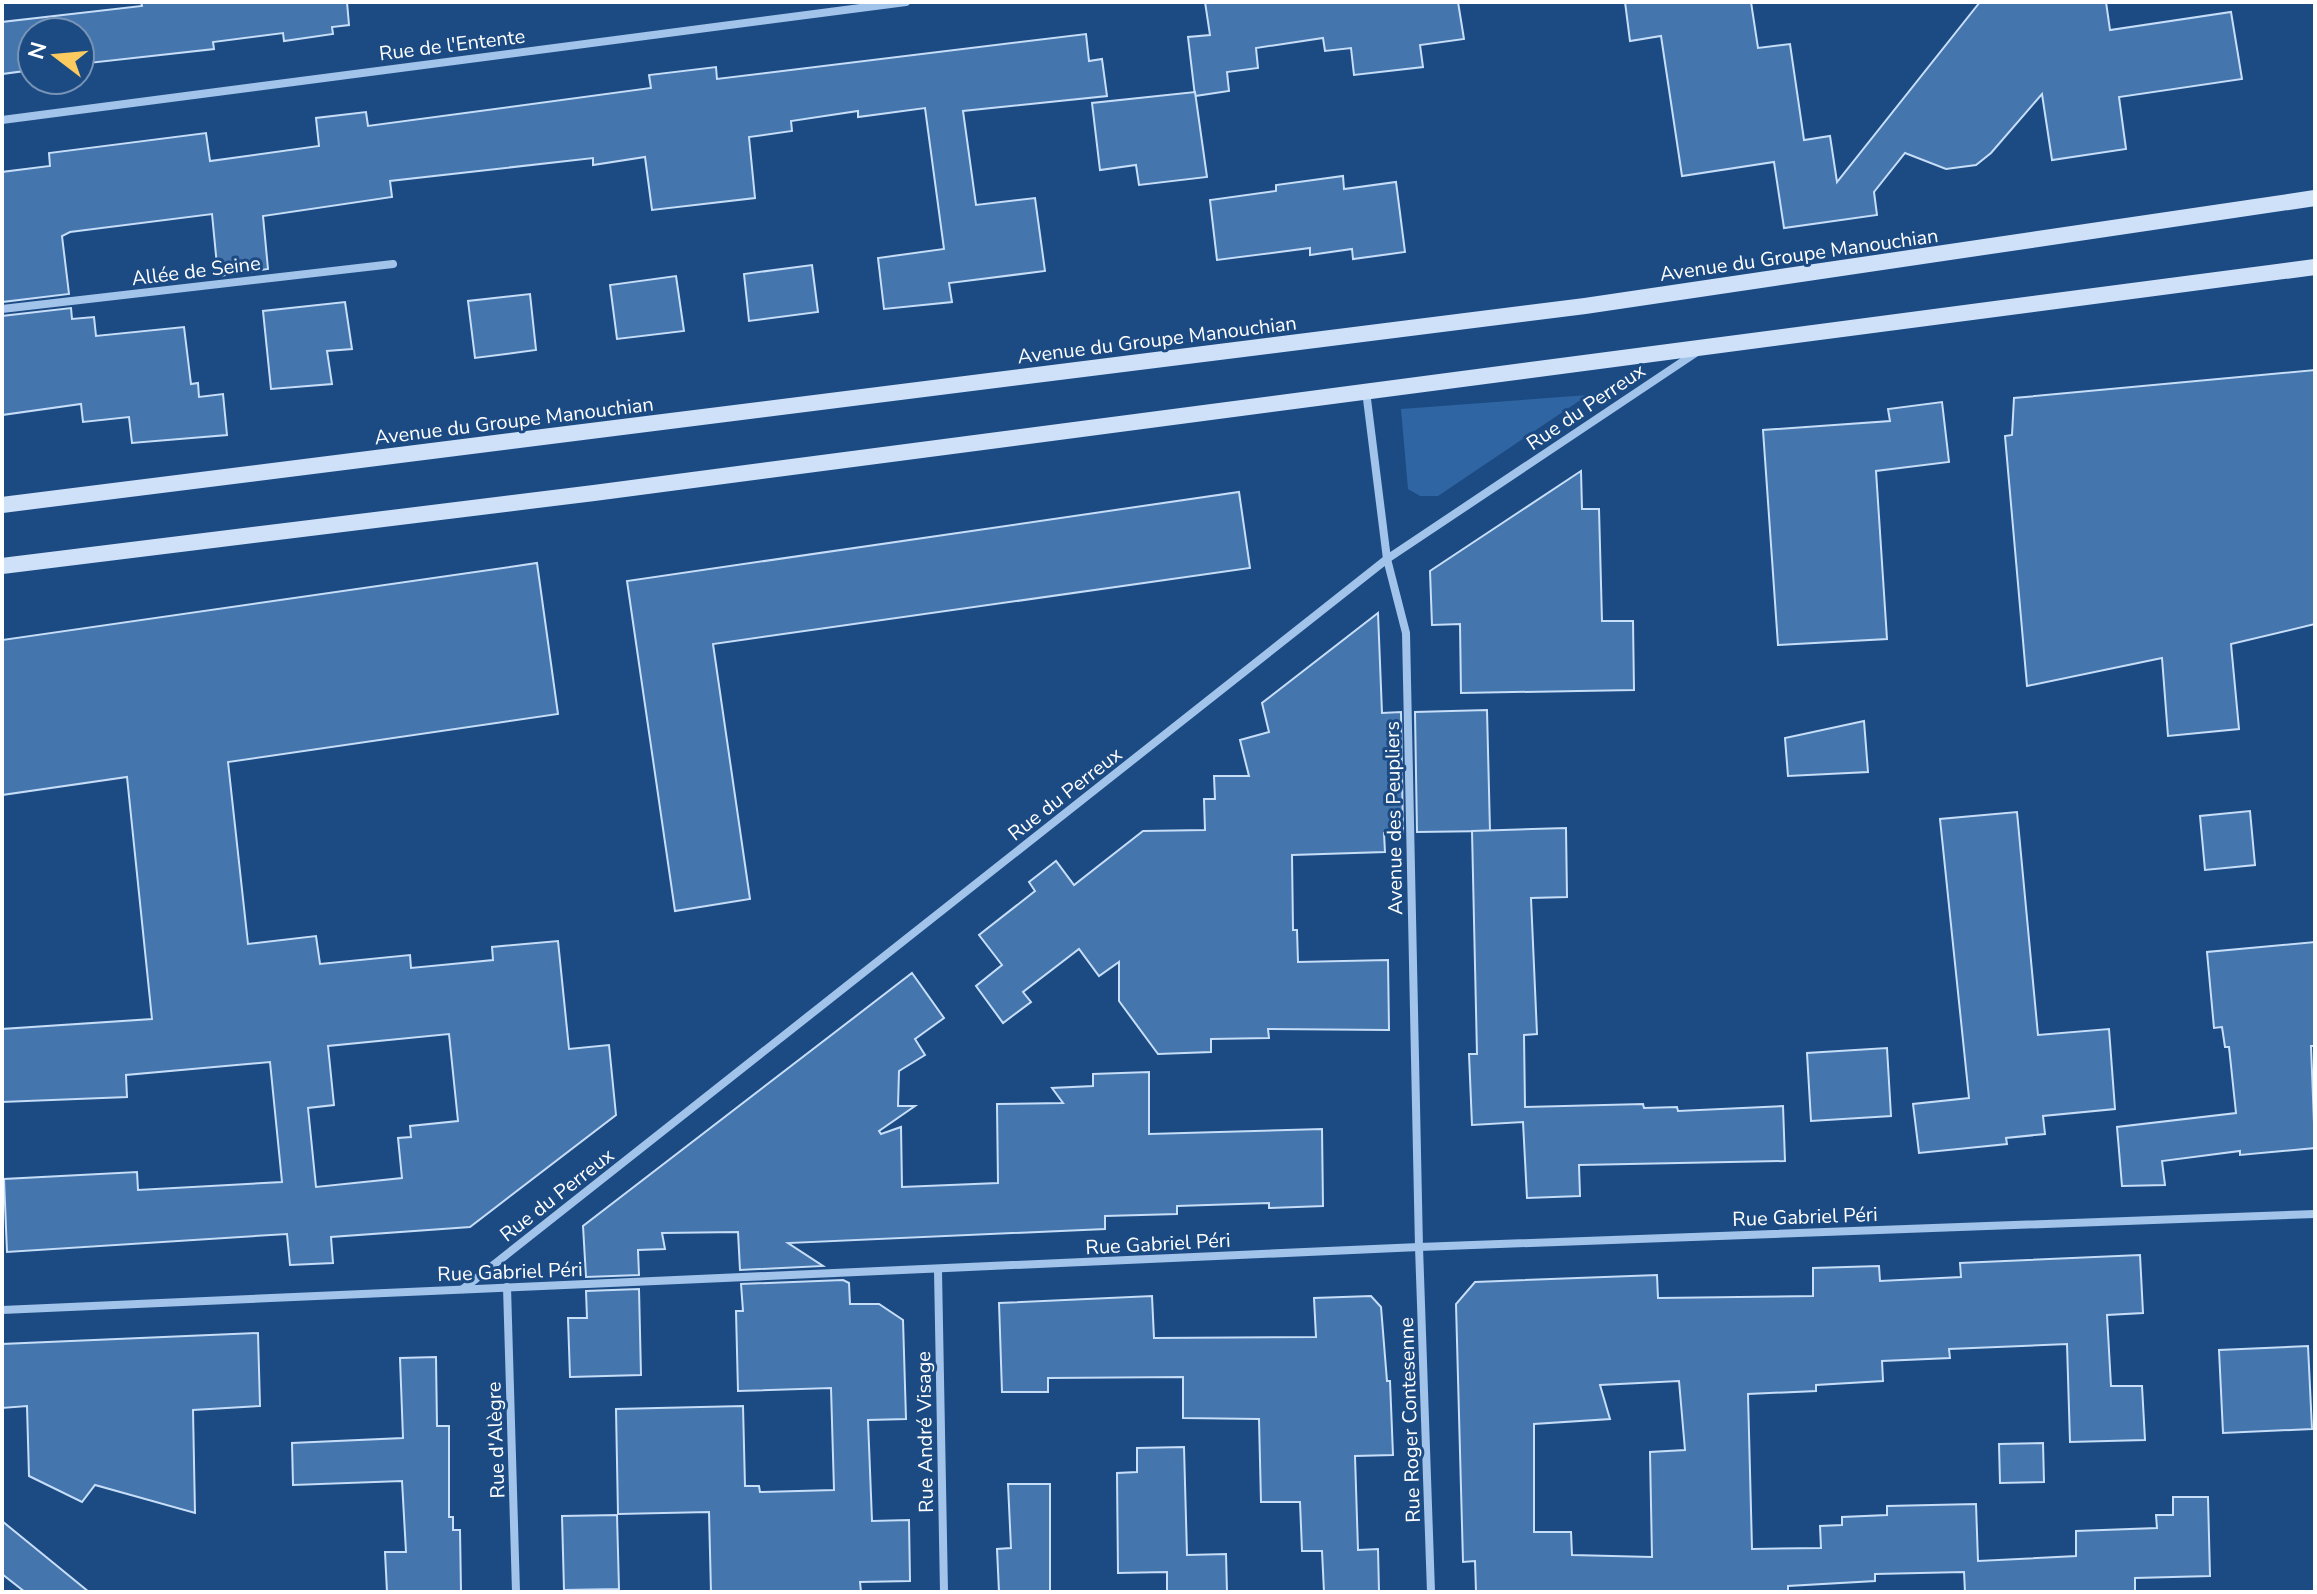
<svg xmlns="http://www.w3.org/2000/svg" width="2317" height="1594" font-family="'Nunito Sans',sans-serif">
<rect width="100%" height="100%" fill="#1c4b84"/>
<polygon fill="#2f65a2" points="1588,395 1438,496 1420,496 1408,489 1401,409"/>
<g fill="#4475ad" stroke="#c7def8" stroke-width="2" fill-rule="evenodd">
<polygon points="141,2 347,2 349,25 332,27 333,34 284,41 283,33 213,42 214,49 80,64 80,32 32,32 32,70 2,74 2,22 142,6"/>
<polygon points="1205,2 1458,2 1464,39 1420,45 1423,67 1354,75 1351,48 1325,51 1323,38 1256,48 1258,68 1227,72 1229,91 1195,96 1188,37 1210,35"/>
<polygon points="1625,2 1751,2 1758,48 1790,44 1804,140 1830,136 1837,182 1980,2 2106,2 2110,30 2231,12 2242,79 2119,97 2126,149 2052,160 2042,94 1991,153 1976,165 1946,169 1905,153 1874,192 1877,215 1784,228 1774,162 1682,176 1661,36 1630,41"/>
<polygon points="1086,34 1089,61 1102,59 1107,96 963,111 976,205 1035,198 1045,271 949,283 952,302 884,309 878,258 944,249 925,108 858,117 858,111 791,121 792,131 749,137 755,198 652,210 645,157 593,165 593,158 390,181 392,197 263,216 268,269 218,276 212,214 70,232 62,236 69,294 2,302 2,172 50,166 49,153 206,133 210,161 319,146 316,118 366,112 368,126 651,88 649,75 716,67 717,79"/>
<polygon points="1195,92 1207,177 1139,185 1136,165 1100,170 1092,103"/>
<polygon points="1343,176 1344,189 1396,182 1405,252 1353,259 1352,249 1310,255 1310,248 1217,260 1210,200 1276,191 1276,185"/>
<polygon points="812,265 818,312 749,321 744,274"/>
<polygon points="676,276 684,331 617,339 610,285"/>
<polygon points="530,294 536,350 475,358 468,301"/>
<polygon points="345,302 352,349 327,351 332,384 271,389 263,311"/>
<polygon points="71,308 72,319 94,317 96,336 184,327 191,384 198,383 199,397 223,394 227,435 132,443 129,417 83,422 81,404 2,415 2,316"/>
<polygon points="2315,370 2315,624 2231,644 2239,729 2168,736 2162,658 2027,686 2005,436 2012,435 2014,398"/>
<polygon points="1942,402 1949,462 1876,471 1887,639 1778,645 1763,430 1890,421 1888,409"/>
<polygon points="1581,471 1582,509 1599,509 1602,621 1633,621 1634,690 1461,693 1460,624 1432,625 1430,571"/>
<polygon points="1239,492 1250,568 713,644 750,899 675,911 627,581"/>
<path d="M537,563L558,714L228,762L248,944L316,936L320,964L410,955L411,968L493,960L492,947L558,941L569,1049L609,1045L616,1115L470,1227L331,1237L333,1263L290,1265L287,1234L7,1252L4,1179L137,1172L138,1190L282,1182L270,1062L126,1075L127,1097L2,1102V1029L152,1019L127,777L2,795V640ZM449,1034L458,1121L410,1126L411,1137L398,1138L402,1178L316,1187L308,1108L334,1105L328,1046Z"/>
<polygon points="1378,613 1382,713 1401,712 1403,832 1384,833 1385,852 1292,855 1293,930 1297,930 1298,962 1388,960 1389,1030 1268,1029 1269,1038 1211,1039 1211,1052 1158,1054 1119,1001 1119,962 1099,976 1079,949 1023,992 1031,1002 1003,1023 976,986 1002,965 979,935 1035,891 1029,882 1056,861 1074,885 1143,831 1205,830 1204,799 1215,799 1214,776 1249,776 1240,740 1269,732 1262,703"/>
<polygon points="1487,710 1490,831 1417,832 1415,712"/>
<polygon points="1864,721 1868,772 1788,776 1785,738"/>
<polygon points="2250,811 2255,865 2205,870 2200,816"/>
<polygon points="2017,812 2038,1035 2109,1029 2115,1109 2043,1116 2045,1134 2006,1138 2007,1144 1919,1153 1913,1104 1969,1098 1940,819"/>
<polygon points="1566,828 1567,897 1531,898 1537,1034 1524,1035 1525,1107 1643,1104 1644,1108 1677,1107 1678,1111 1783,1106 1785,1161 1579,1165 1580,1196 1527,1198 1523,1122 1472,1125 1469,1054 1477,1054 1472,831"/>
<polygon points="2315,942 2315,1046 2311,1046 2315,1148 2240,1155 2240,1151 2162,1161 2165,1185 2122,1186 2117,1127 2236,1113 2229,1047 2225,1047 2222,1027 2214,1028 2207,952"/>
<polygon points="912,973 944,1018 915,1039 925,1055 899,1071 898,1106 915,1106 879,1131 881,1134 901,1127 902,1187 998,1183 997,1104 1063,1103 1052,1088 1093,1086 1093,1074 1149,1072 1149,1134 1322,1129 1323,1206 1269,1208 1269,1203 1177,1206 1177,1214 1105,1216 1105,1229 788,1243 823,1266 740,1270 738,1232 662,1233 665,1249 638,1250 639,1275 586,1277 583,1226"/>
<polygon points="1887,1048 1891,1116 1811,1121 1807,1053"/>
<path d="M2140,1255L2143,1313L2107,1315L2111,1386H2142L2145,1440L2070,1442L2067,1344L1949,1349L1950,1358L1882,1361L1883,1381L1816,1385V1391L1748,1394L1752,1549L1821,1548L1820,1526L1842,1525V1517L1887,1515V1506L1976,1504L1978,1561L2076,1556V1531L2157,1528L2156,1515H2173V1497H2208L2210,1576L2135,1578V1592H1965L1964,1572L1875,1574V1581L1788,1586V1592H1476L1475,1561L1463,1562L1456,1304L1475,1282L1657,1275L1658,1298L1813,1296V1268L1879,1266L1880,1281L1961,1277L1960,1263ZM1679,1381L1685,1450L1650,1452L1652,1557L1572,1555L1571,1532H1534V1424L1610,1419L1600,1385Z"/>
<polygon points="843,1280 849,1283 850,1304 879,1304 903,1320 906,1419 868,1420 872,1521 909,1520 910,1581 860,1582 861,1592 711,1592 709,1512 618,1514 616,1409 743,1406 745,1486 759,1486 760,1492 834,1490 831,1388 738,1391 736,1311 743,1311 741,1284"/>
<polygon points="639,1289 641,1375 570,1377 568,1318 587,1318 586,1291"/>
<polygon points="1152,1296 1154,1338 1316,1337 1314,1298 1371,1296 1381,1307 1387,1381 1390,1381 1393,1455 1355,1456 1358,1550 1378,1549 1379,1592 1324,1592 1322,1551 1302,1551 1300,1502 1261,1502 1259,1419 1183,1418 1183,1377 1048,1378 1048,1392 1002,1392 999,1303"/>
<polygon points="258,1333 260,1406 193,1410 195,1513 95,1485 82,1502 29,1476 27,1406 2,1408 2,1344"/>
<polygon points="2308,1346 2312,1429 2223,1433 2219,1350"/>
<polygon points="436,1357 437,1426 449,1426 449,1517 453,1517 453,1530 460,1530 461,1592 387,1592 385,1552 406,1552 402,1481 293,1485 292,1443 403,1438 400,1358"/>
<polygon points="2043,1443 2044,1482 2000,1483 1999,1444"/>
<polygon points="1184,1447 1187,1555 1226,1554 1227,1592 1167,1592 1167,1572 1118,1573 1117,1473 1137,1472 1137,1448"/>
<polygon points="1008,1484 1050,1484 1050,1592 999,1592 997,1549 1011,1548"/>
<polygon points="617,1515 619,1589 564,1590 562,1516"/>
<polygon points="2,1521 89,1592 25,1592 2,1574"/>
</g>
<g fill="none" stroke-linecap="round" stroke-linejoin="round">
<g stroke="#a2c4ea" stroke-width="8">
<polyline points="2,120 906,2"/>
<polyline points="2,309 393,264"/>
<polyline points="1366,391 1387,559 1406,633 1419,1247 1431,1592"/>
<polyline points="938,1271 944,1592"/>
<polyline points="507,1287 516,1592"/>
<polyline points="463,1289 1387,559 1697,352"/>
<polyline points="2,1310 1419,1247 2315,1214"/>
</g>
<g stroke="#cee1f8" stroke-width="16">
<polyline points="2,505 1585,306 2315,198"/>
<polyline points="2,566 594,493 2315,267"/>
</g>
</g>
<g text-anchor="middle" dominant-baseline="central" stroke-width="6" stroke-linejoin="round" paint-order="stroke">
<g font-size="20" fill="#fff" stroke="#1c4b84">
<text transform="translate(452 45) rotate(-7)">Rue de l'Entente</text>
<text transform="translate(1799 255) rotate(-8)">Avenue du Groupe Manouchian</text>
<text transform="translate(196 271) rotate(-7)">Allée de Seine</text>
<text transform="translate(1157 340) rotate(-7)">Avenue du Groupe Manouchian</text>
<text transform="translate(1586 407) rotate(-34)">Rue du Perreux</text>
<text transform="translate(514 421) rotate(-7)">Avenue du Groupe Manouchian</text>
<text transform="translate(1065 794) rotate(-38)">Rue du Perreux</text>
<text transform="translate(1394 818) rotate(-91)">Avenue des Peupliers</text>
<text transform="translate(557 1195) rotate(-38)">Rue du Perreux</text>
<text transform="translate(1805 1217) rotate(-2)">Rue Gabriel Péri</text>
<text transform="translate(1158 1244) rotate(-3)">Rue Gabriel Péri</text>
<text transform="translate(510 1272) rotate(-2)">Rue Gabriel Péri</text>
<text transform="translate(1410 1420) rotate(-92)">Rue Roger Contesenne</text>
<text transform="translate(925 1432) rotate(-91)">Rue André Visage</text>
<text transform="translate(496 1440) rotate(-92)">Rue d'Alègre</text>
</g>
</g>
<rect width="2317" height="1594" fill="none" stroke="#ffffff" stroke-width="8"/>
<g transform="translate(56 56) rotate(286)"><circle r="38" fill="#1c4b84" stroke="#7793b5" stroke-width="2"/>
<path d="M0-6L14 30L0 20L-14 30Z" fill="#fbcb5f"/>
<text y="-12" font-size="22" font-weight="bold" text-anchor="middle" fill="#ffffff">N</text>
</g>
</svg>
